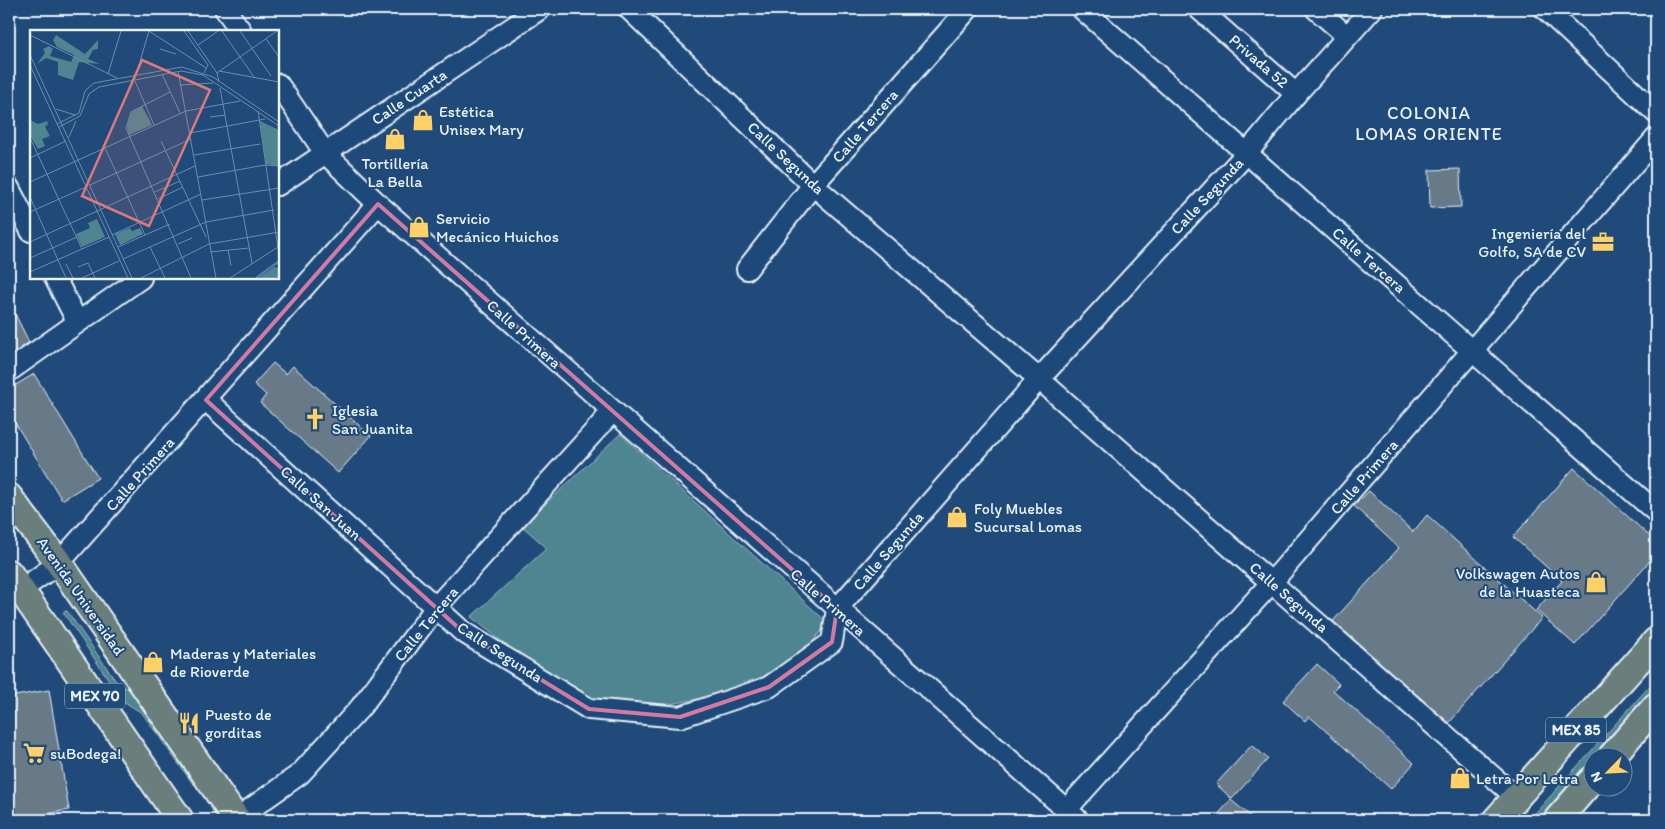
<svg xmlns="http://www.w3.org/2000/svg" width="1665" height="829" font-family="Itim,sans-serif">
<rect width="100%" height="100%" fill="#1f4a7a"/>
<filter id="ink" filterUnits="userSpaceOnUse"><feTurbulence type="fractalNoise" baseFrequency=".02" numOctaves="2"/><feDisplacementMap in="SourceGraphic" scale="10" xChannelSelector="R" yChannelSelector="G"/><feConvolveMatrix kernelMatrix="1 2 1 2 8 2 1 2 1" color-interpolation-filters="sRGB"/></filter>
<g filter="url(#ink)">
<g fill="#4f8491" stroke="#9cbac4">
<polygon points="620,434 828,623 807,648 753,683 698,699 648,708 590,699 542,673 471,617 547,548 522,526"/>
<polygon points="67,611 116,681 137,695 195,783 193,784 142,713 123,701 63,612"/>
<polygon points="1656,679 1656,689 1597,756 1592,756 1592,762 1541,820 1529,820"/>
</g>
<g fill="#677a88" stroke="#e8f1f8">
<polygon points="1460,169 1461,207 1430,208 1429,170"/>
<polygon points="9,302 29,342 9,357"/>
<polygon points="273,363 286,374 293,366 371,436 338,473 260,403 266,395 254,384"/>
<polygon points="34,374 98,478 62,500 9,413 9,389"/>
<polygon points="1574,468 1656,542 1656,554 1575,645 1536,610 1562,581 1513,537"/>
<polygon points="1369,491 1413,532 1427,515 1542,618 1449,723 1333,621 1399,548 1354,506"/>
<polygon points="1317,664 1339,684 1333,690 1414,763 1391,789 1309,716 1305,721 1283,701"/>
<polygon points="49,690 69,810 9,820 9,697"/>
<polygon points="1252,745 1268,759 1232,799 1216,784"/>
<polygon points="1231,800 1255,820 1213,820"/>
</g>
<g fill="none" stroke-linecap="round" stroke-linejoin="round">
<g stroke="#e8f1f8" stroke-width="24">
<g id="minor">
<polyline points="225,9 241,31"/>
<polyline points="629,9 813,185 1039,379 1516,797"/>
<polyline points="1082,9 1656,512"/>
<polyline points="1199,9 1296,94"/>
<polyline points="1316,9 1347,36"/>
<polyline points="1545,9 1656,113"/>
<polyline points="278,84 325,153 378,204 1078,820"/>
<polyline points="278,185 540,9"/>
<polyline points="9,188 31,231"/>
<polyline points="747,269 813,185 968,9"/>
<polyline points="55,278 77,321"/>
<polyline points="9,371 141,278"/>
<polyline points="206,400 463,632 589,709 680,717 769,687 832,642 837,609 1039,379 1247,153 1296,94 1372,9"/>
<polyline points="22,589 59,563 378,204"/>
<polyline points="1066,810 1272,582 1656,138"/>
<polyline points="229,820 236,819 300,774 360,708 437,606 612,412"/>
</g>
</g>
<g stroke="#e8f1f8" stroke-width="30">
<g id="major">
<polyline points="9,497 59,563 237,820"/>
<polyline points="9,573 180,820"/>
<polyline points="1612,756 1656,706"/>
<polyline points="1496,820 1656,641"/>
<polyline points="1557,820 1592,780"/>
</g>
</g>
<use href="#minor" stroke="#1f4a7a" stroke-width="20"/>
<use href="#major" stroke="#6b7f7c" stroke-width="26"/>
</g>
</g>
<path fill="none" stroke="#d37aa2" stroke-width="4" stroke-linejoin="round" d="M378,204L837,609L832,642L769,687L680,717L589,709L463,632L206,400Z"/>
<defs>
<g id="shop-bare" transform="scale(1.725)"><path d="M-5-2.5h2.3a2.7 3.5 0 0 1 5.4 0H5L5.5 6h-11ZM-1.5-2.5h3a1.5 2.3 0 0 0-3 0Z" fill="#ffd166" stroke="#1f4a7a" stroke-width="2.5" paint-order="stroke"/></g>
<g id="office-bare" transform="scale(1.725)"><path d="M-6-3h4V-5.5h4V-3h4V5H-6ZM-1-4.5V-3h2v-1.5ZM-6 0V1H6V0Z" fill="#ffd166" stroke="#1f4a7a" stroke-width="2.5" paint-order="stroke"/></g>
<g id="church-bare" transform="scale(1.725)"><path d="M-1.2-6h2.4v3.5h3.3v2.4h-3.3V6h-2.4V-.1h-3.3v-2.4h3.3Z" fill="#ffd166" stroke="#1f4a7a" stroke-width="2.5" paint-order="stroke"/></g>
<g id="restaurant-bare" transform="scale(1.725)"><path d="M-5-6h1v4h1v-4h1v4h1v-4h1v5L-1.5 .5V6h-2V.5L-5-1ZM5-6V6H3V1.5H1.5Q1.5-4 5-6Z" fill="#ffd166" stroke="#1f4a7a" stroke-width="2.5" paint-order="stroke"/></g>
<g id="supermarket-bare" transform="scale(1.725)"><path d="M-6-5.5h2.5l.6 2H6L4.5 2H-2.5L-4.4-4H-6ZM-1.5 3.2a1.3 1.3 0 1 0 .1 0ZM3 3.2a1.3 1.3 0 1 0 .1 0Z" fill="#ffd166" stroke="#1f4a7a" stroke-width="2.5" paint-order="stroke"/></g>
</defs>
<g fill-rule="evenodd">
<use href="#shop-bare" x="423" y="120"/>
<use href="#shop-bare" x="395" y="139"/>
<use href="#shop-bare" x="419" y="227"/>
<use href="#office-bare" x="1603" y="242"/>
<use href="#church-bare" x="315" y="419"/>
<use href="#shop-bare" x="957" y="517"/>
<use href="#shop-bare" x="1596" y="582"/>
<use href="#shop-bare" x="153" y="662"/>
<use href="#restaurant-bare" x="189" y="723"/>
<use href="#supermarket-bare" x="34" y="753"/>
<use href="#shop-bare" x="1460" y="778"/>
</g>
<g text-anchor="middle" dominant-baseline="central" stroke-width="4" stroke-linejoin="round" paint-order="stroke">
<g fill="#1f4a7a" stroke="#acbfd2" stroke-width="1">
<rect x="65" y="683.5" width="60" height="25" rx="4"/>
<rect x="1546" y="717.5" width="60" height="25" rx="4"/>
</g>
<g font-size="15" font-weight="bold" fill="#e8f1f8">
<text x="95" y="696">MEX 70</text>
<text x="1576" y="730">MEX 85</text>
</g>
<g font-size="16" fill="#e8f1f8" stroke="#1f4a7a">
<text transform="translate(1259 61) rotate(41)">Privada 52</text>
<text transform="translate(409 97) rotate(-34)">Calle Cuarta</text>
<text transform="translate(865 126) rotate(-49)">Calle Tercera</text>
<text transform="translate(786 158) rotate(43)">Calle Segunda</text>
<text transform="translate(1207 196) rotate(-47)">Calle Segunda</text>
<text transform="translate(1369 260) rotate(41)">Calle Tercera</text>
<text transform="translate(524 334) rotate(42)">Calle Primera</text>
<text transform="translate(140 474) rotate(-48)">Calle Primera</text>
<text transform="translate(1364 477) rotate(-49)">Calle Primera</text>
<text transform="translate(321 503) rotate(42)">Calle San Juan</text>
<text transform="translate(888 551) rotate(-49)">Calle Segunda</text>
<text transform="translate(81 596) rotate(55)">Avenida Universidad</text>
<text transform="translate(1289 597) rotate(41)">Calle Segunda</text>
<text transform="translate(828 602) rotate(41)">Calle Primera</text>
<text transform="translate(426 624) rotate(-51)">Calle Tercera</text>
<text transform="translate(500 652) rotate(33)">Calle Segunda</text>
</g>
<g font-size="16" fill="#e8f1f8" stroke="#1f4a7a" text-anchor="start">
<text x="439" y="111">Estética<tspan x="439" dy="18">Unisex Mary</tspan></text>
<text x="395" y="163" text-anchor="middle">Tortillería<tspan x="395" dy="18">La Bella</tspan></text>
<text x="436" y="218">Servicio<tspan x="436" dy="18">Mecánico Huichos</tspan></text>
<text x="1586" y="233" text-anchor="end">Ingeniería del<tspan x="1586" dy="18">Golfo, SA de CV</tspan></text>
<text x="332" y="410">Iglesia<tspan x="332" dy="18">San Juanita</tspan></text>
<text x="974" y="508">Foly Muebles<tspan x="974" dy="18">Sucursal Lomas</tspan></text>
<text x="1580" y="573" text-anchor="end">Volkswagen Autos<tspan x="1580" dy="18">de la Huasteca</tspan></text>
<text x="170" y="653">Maderas y Materiales<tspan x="170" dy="18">de Rioverde</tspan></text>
<text x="205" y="714">Puesto de<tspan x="205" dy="18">gorditas</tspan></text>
<text x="50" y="753">suBodega!</text>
<text x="1476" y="778">Letra Por Letra</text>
</g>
<g font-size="18" letter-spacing="1" fill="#e8f1f8" stroke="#1f4a7a">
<text x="1429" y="113">COLONIA<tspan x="1429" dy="21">LOMAS ORIENTE</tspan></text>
</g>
</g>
<g transform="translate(30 30)">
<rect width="249" height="249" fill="#1f4a7a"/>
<path d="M26,5L55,24L68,10V19L63,20L58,29L70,34L49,32L43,50L28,45V32L16,28L7,34L15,23L13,19L19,16L23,19L20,26L41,32L44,25L27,17L23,10ZM112,76L122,95L99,105L97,97L101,83ZM0,90L8,94L17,91L18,94L15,97L20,106L12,109L15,116L8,119L0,106ZM230,91L249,100V136L236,134ZM67,189L75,207L52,217L46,204L60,198L58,193ZM100,198L102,201L110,198L113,204L90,215L85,204ZM244,237L249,238V248H228Z" fill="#4f8491"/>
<path fill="none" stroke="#517aa5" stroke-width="2.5" d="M226,248L248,232"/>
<path fill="none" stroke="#6f8dac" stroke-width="1" d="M119,1L176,38M154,1L178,35L174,43M158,1L187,43L189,52M192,1L224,47M210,1L241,46M0,5L87,48M236,9L249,27M168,15L188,1M130,19L146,24M0,25L102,248M0,35L98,248M148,41L186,248M189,41L249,52M187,43L247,1M78,44L91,1M132,44L150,83M106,45L119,1M105,51L124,95M151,55L183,53M190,58L222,233M140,62L101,82L96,98L161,248M26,79L45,85M228,81L249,225M180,87L195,85M27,94L49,83L55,61L64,53L152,37L183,47L249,92M29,97L50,86L59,64L69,57L151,41L173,45L249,96M160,103L235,89M39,107L46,91M1,110L52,219M131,111L176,207M75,118L115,205M164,125L230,114M0,128L36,111M168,147L235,135L249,136M0,152L156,81L210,71M60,155L161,109M125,162L150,151M0,167L36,248M128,169L153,157M172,170L249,158M0,182L56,157M82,205L171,164M0,212L165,136M148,214L162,208M88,217L140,194M120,217L135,248M198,220L201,236M180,222L219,218M0,228L47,207M93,229L176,192L244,180M36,234L43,248M48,237L58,233L65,248M0,242L79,207M52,248L89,231M111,248L179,214L249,202M200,248L248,217"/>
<path fill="#dd787b" fill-opacity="0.15" stroke="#dd787b" stroke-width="2.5" d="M112,30L180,60L119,196L52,166Z"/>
<rect width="249" height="249" fill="none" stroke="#e8f1f8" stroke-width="2.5"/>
</g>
<rect width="1665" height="829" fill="none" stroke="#1f4a7a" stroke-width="30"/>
<rect x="15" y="15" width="1635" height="799" fill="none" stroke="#e8f1f8" stroke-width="2" filter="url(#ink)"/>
<g transform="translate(1608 772) rotate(246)"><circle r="24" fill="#1f4a7a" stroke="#6f8dac"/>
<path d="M0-4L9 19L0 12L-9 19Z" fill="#ffd166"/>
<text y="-8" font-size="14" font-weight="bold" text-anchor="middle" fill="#e8f1f8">N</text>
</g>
</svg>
